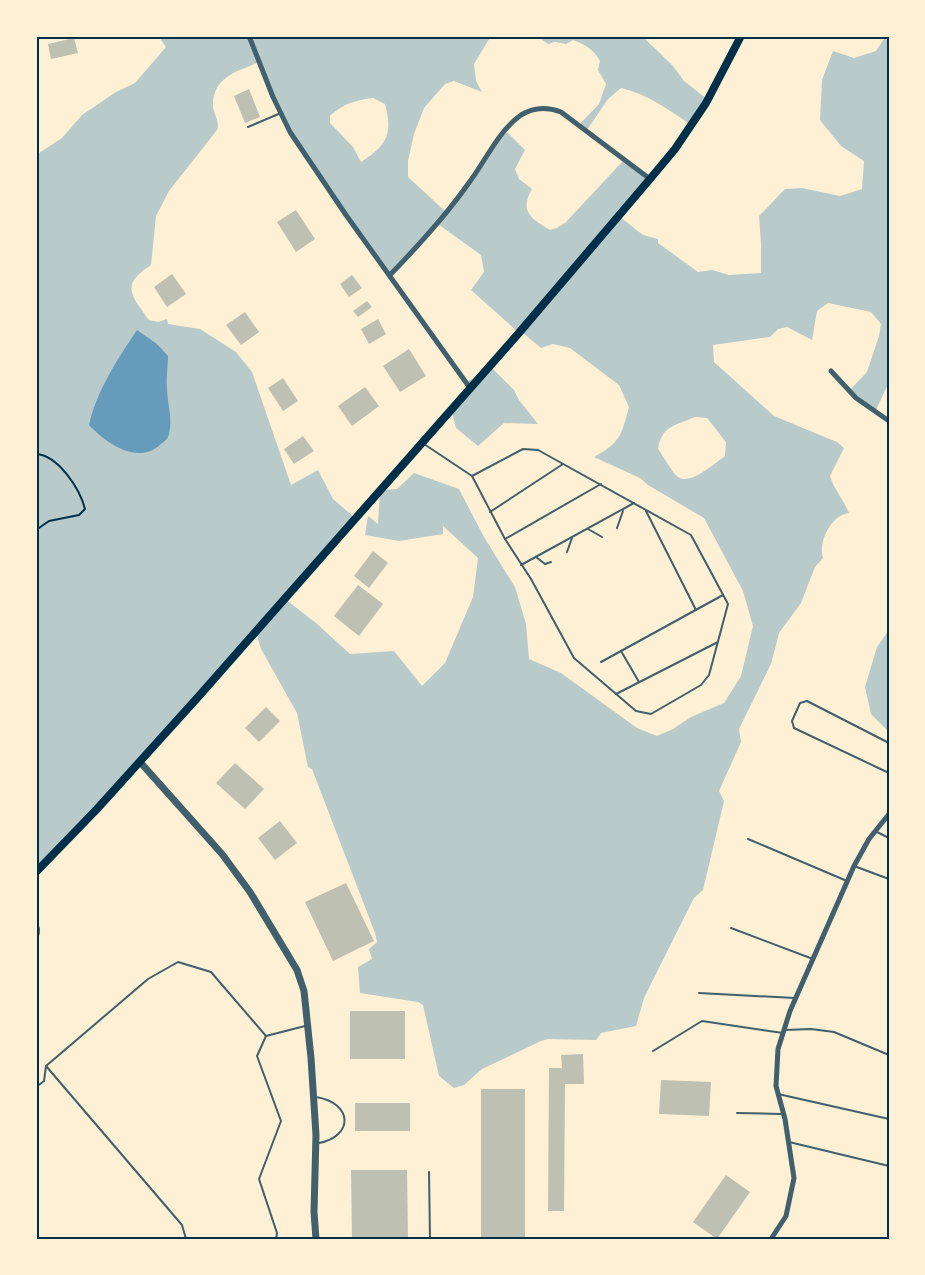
<svg xmlns="http://www.w3.org/2000/svg" width="925" height="1275" font-family="Manrope,sans-serif">
<rect width="100%" height="100%" fill="#fdf0d5"/>
<g fill="#b9caca" fill-rule="evenodd">
<path d="M161,36H491L474,64L476,81L482,92L454,81L445,84L424,108L414,134L408,161V177L445,211L501,136L507,132L525,150L515,169L519,179L532,189C519,211 531,219 550,230L557,228L566,222L623,161L646,179L620,217L643,235L658,239V243L698,272L712,270L729,275L761,273V243L759,216L785,189L802,188L840,196L862,189L864,161L841,146L820,120L822,80L833,51L854,58L876,51L886,36H889V382L875,412L848,392L867,372L879,336L881,324L871,312L828,303L817,311L812,340L787,327L778,329L770,337L713,345L714,362L774,416L837,442L844,448L830,476C834,489 843,499 849,513C831,515 818,542 823,558L815,567L801,603L779,633L771,664L739,729L741,742L719,791L724,801L703,890L694,898L644,998L636,1026L601,1033L596,1040L548,1039L541,1041L482,1069L464,1085L454,1088L439,1076L423,1005L418,1002L360,993L358,967L372,959L369,949L377,942L375,933L312,769L308,767L297,713L261,649L256,632L36,872V155L62,138L82,115L116,92L135,83L166,47L161,40ZM257,63L290,135L390,275L438,224L481,255L484,272L471,290L517,331L523,333L541,348L553,344L570,348L619,385L629,407C621,436 621,442 594,457L640,478L648,485L704,518L743,591L753,626L741,676L724,703L691,717L673,729L657,736L637,728L561,673L529,659L526,624L515,587L484,537L459,489L414,473L397,489L380,490L378,524L368,516L365,535L399,541L443,534V526L478,558L473,597L445,663L422,686L394,651L350,654L316,623L285,599L354,517L333,499L318,470L291,485L252,372L236,352L200,329L168,324L167,319L158,322L149,320C131,295 120,285 151,265L156,216L169,191L217,130C220,121 214,115 213,107C212,78 235,72 257,63ZM373,98L385,104C393,134 387,145 361,162L353,147L330,123V116C342,104 356,100 373,98ZM695,417L707,418L726,442L725,456C715,463 690,486 678,477C671,471 664,457 658,449C662,425 675,426 695,417Z"/>
<path d="M537,36H642L673,66L684,81L707,99L691,125C669,110 648,94 621,88L608,99L587,130L578,126L599,104L606,84L598,70L600,61C595,51 585,44 573,40L566,44L555,42L548,44Z"/>
<polygon points="491,367 514,390 519,400 538,424 504,423 478,446 456,428 451,409 469,388 465,382 481,376"/>
<polygon points="889,630 889,732 871,714 865,687 877,647"/>
</g>
<path fill="#669bbc" d="M137,330L157,344L168,356C168,366 166,377 167,388C167,404 173,417 169,434C168,439 165,441 161,444C138,466 106,443 89,425C97,390 117,360 137,330Z"/>
<g fill="#bec0b2">
<polygon points="74,38 78,53 51,59 48,44"/>
<polygon points="249,89 260,117 245,123 234,96"/>
<polygon points="296,210 315,239 296,252 277,222"/>
<polygon points="172,274 186,294 167,307 154,287"/>
<polygon points="352,275 362,288 349,297 340,284"/>
<polygon points="367,301 372,307 358,317 353,311"/>
<polygon points="245,312 259,332 241,345 226,325"/>
<polygon points="378,319 386,334 369,344 361,329"/>
<polygon points="409,349 426,376 400,392 383,366"/>
<polygon points="283,378 298,401 283,411 268,388"/>
<polygon points="365,387 379,406 352,426 338,406"/>
<polygon points="303,436 314,451 294,464 284,449"/>
<polygon points="373,551 388,563 369,588 354,576"/>
<polygon points="358,585 383,604 359,636 334,616"/>
<polygon points="266,707 280,721 259,742 245,728"/>
<polygon points="235,763 264,789 245,809 216,783"/>
<polygon points="280,821 297,843 275,860 258,838"/>
<polygon points="346,883 374,941 333,961 305,902"/>
<rect x="350" y="1011" width="55" height="48"/>
<polygon points="583,1054 584,1084 565,1084 564,1211 548,1211 549,1068 562,1068 561,1055"/>
<polygon points="661,1080 711,1082 709,1116 659,1114"/>
<rect x="481" y="1089" width="44" height="150"/>
<rect x="355" y="1103" width="55" height="28"/>
<polygon points="351,1170 407,1170 408,1239 352,1239"/>
<polygon points="726,1175 750,1192 717,1239 693,1222"/>
</g>
<g fill="none" stroke-linecap="round" stroke-linejoin="round">
<path stroke="#003049" stroke-width="2" d="M36,454C58,455 80,489 85,509L79,515L49,521L36,530"/>
<g stroke="#3f606c" stroke-width="2">
<polyline points="248,127 281,113"/>
<polyline points="424,444 472,476 505,539 531,579 574,658 636,711 651,714 701,685 709,675 728,604 691,535 538,450 523,449 472,476"/>
<polyline points="646,511 696,610"/>
<polyline points="490,512 563,464"/>
<polyline points="617,528 623,511"/>
<polyline points="588,529 602,537"/>
<polyline points="505,539 601,484"/>
<polyline points="567,552 572,538"/>
<polyline points="536,557 545,564 551,562"/>
<polyline points="521,565 634,503"/>
<polyline points="621,651 639,682"/>
<polyline points="601,662 723,595"/>
<polyline points="616,694 718,642"/>
<polyline points="889,743 807,701 800,703 792,721 794,728 889,773"/>
<polyline points="877,832 889,838"/>
<polyline points="748,839 847,881"/>
<polyline points="854,866 889,879"/>
<path d="M36,923C41,928 39,935 36,941"/>
<polyline points="731,928 813,959"/>
<polyline points="699,993 795,998"/>
<polyline points="785,1030 811,1029 834,1032 889,1055"/>
<polyline points="266,1036 257,1056 281,1121 259,1179 277,1233 276,1239"/>
<polyline points="653,1051 702,1021 783,1033"/>
<polyline points="46,1066 182,1225 186,1239"/>
<polyline points="36,1087 44,1081 46,1066 148,979 178,962 211,972 266,1036 305,1026"/>
<polyline points="778,1094 889,1119"/>
<path d="M316,1097C353,1103 354,1136 319,1143"/>
<polyline points="737,1113 781,1114"/>
<polyline points="789,1142 889,1166"/>
<polyline points="429,1172 430,1239"/>
</g>
<g stroke="#3f606c" stroke-width="5">
<polyline points="249,36 273,97 290,132 346,215 470,388"/>
<path d="M390,275C418,246 445,217 468,184C485,162 498,131 521,115C534,107 548,107 561,112L650,179"/>
<polyline points="831,371 856,398 889,421"/>
<polyline points="771,1239 786,1216 794,1178 785,1119 776,1086 778,1049 790,1011 854,866 869,839 889,814"/>
</g>
<polyline stroke="#3f606c" stroke-width="7" points="140,762 222,854 250,892 297,970 304,991 311,1058 316,1135 314,1212 316,1239"/>
<polyline stroke="#003049" stroke-width="8" points="36,872 97,809 199,696 518,334 650,179 675,149 706,103 741,36"/>
</g>
<rect width="925" height="1275" fill="none" stroke="#fdf0d5" stroke-width="75"/>
<rect x="38" y="38" width="850" height="1200" fill="none" stroke="#003049" stroke-width="2"/>
</svg>
